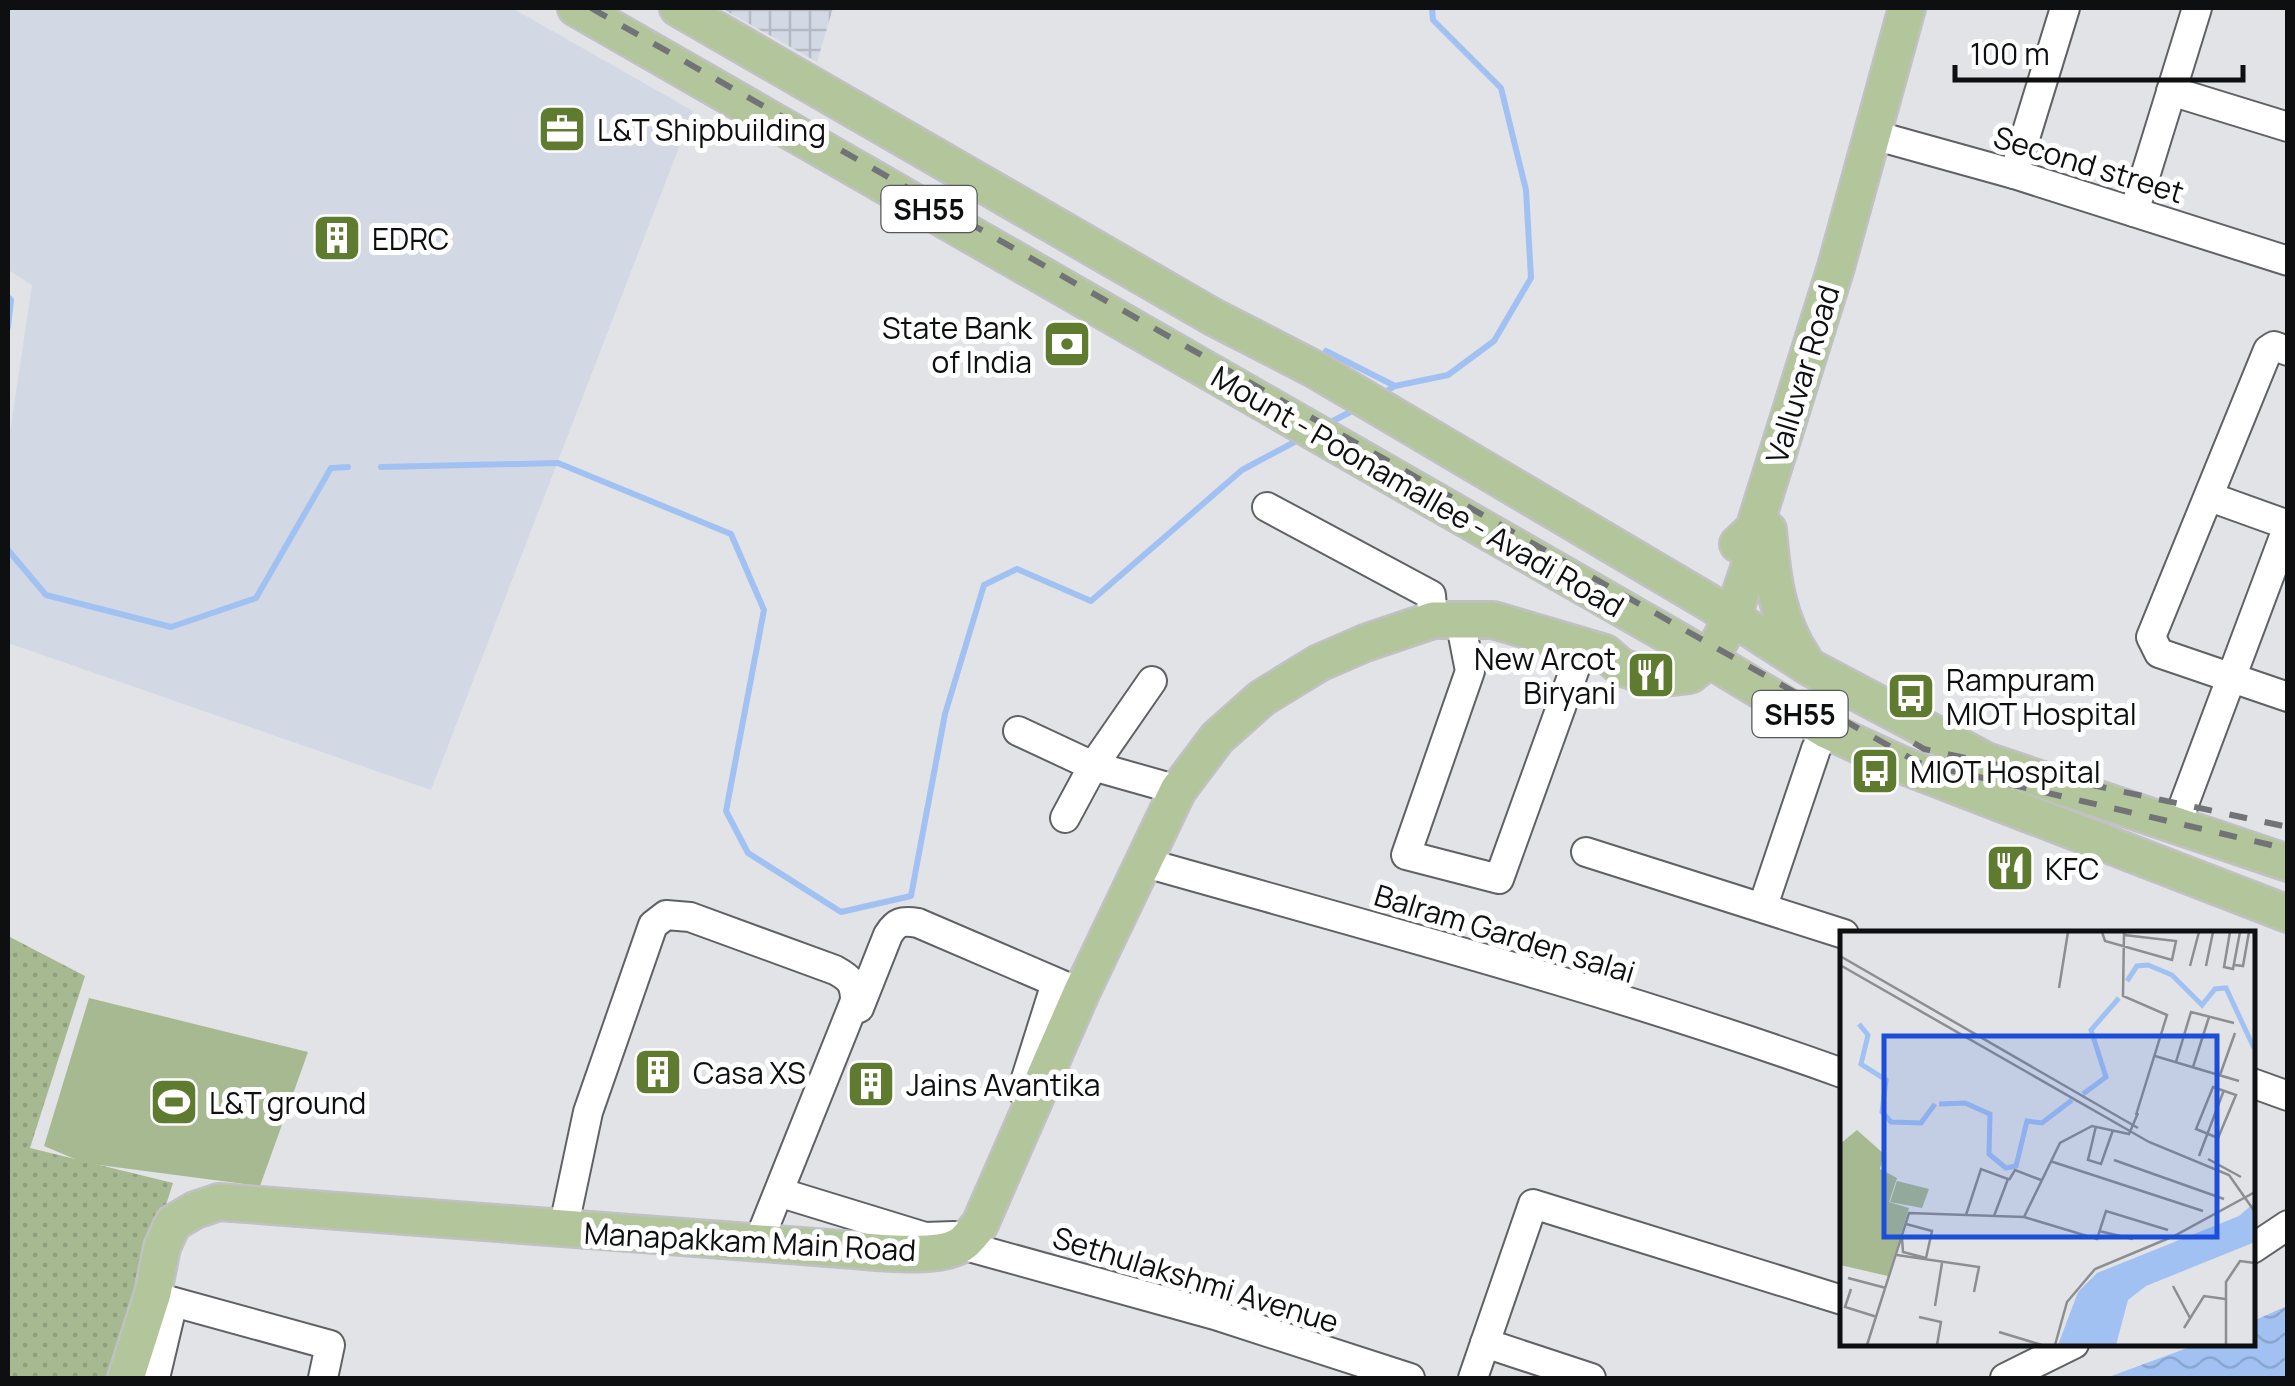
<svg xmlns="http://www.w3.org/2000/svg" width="2295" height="1386" font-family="Manrope,sans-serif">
<defs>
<pattern id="industrial-grid" width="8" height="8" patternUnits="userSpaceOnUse" patternTransform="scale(2.5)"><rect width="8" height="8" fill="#d3d9e4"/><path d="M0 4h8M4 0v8" fill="none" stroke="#b4b9c3"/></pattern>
<pattern id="green-dots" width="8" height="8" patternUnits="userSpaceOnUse" patternTransform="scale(2.5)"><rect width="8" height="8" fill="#a7b991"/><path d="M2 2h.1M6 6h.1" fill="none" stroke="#8f9e7c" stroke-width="1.8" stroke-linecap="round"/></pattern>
<pattern id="water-waves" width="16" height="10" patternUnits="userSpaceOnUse" patternTransform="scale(2.5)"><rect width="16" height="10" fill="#a2c1f3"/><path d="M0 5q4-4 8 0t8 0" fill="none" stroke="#8aa5cf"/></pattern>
</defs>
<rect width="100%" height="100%" fill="#e1e3e7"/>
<polygon fill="#d3d9e4" points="8,8 512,8 693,111 431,790 8,643 8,446 32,285 8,270"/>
<polygon fill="url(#industrial-grid)" points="721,8 833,8 817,62"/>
<polygon fill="url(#green-dots)" points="8,936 85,976 30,1148 173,1183 111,1378 8,1378"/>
<polygon fill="#a7b991" points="89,998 308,1052 260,1186 84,1163 44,1146"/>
<polygon fill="url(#water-waves)" points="2287,1306 2287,1378 2106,1378 2198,1344 2252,1344 2253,1321"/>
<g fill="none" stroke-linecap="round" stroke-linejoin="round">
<g stroke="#a2c1f3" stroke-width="6">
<polyline points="8,297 11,300 8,327"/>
<polyline points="1326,351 1395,386"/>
<polyline points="1381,394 1395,386 1448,375 1494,341 1531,278 1526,190 1501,88 1433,20 1432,8"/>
<polyline points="1325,425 1358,408"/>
<polyline points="381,467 558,463 731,534 764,610 726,811 748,853 841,912 911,896 945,714 984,585 1017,569 1091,601 1242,470 1300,439"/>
<polyline points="8,550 46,595 171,627 256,598 331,468 348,467"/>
</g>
<g stroke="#5f6164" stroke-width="32">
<g id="minor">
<polyline points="2171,91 2288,127"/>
<polyline points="1870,134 2014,174 2288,261"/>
<polyline points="2014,174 2065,8"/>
<polyline points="2134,212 2197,8"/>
<polyline points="2288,351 2274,346 2268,350 2151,637 2159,653 2288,697"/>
<polyline points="2210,497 2288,525"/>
<polyline points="1267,507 1431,595 1433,620"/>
<polyline points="1460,620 1470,671 1406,855 1499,879 1583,646"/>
<polyline points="1018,731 1093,766 1178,790"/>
<polyline points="1065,818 1093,766 1152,681"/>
<polyline points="2175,828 2288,526"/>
<polyline points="1586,852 1844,934"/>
<path d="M1146,863C1379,929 1614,991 1842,1073"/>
<polyline points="1763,906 1816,749 1826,730"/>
<path d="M859,1008L888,935C896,922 902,920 918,923L1081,993"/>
<polyline points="2252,1083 2288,1096"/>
<polyline points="1022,1091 1056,983"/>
<polyline points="788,1195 925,1237 954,1236"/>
<path d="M563,1230L588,1112L653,925L666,915L690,917L835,970C850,978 855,983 855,1001L758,1243"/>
<polyline points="962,1245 1215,1315 1410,1378"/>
<polyline points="2252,1249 2288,1225"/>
<polyline points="152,1296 330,1345 323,1378"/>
<polyline points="1485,1343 1591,1378"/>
<polyline points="155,1378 173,1302"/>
<polyline points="1473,1378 1533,1204 1842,1300"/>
<polyline points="2005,1378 2074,1344"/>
</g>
</g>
<g stroke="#c0c1c1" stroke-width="40">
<g id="major">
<polyline points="576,8 1684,644 1826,730 1902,765 2288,914"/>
<polyline points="678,8 1213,317 1316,370 1710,603 1809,667 1986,761 2288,863"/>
<path d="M1768,530C1772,578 1777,620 1804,660"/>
<polyline points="1738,544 1754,529 1836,267 1907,8"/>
<path d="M126,1378L153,1293L162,1247L173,1223L195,1210L219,1202L841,1249C870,1251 941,1261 963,1243C969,1238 975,1230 980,1224L1081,993L1178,790L1217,738L1262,698L1319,663L1365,643L1433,620H1493L1605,653L1621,667L1641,674L1665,678L1690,675L1710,659L1732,618L1755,551L1754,529"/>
</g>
</g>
<use href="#minor" stroke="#fff" stroke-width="28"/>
<use href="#major" stroke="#b3c59b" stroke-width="35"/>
<g stroke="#727376" stroke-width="6" stroke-dasharray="18 18" stroke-linecap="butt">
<polyline points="591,8 1919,763 2288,849"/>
<polyline points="1914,743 1924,749 2288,827"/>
</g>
</g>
<defs>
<g id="office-square" transform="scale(2.5)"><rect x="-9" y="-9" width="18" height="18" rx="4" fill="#5e7b30" stroke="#fff"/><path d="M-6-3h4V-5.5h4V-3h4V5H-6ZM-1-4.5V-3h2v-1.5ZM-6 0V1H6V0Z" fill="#fff"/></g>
<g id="building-square" transform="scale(2.5)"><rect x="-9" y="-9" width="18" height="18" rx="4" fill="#5e7b30" stroke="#fff"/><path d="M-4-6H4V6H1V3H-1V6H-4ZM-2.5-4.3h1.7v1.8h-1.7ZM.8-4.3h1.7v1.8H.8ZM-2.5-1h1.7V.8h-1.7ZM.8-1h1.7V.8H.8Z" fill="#fff"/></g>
<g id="bank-square" transform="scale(2.5)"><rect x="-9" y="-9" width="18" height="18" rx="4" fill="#5e7b30" stroke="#fff"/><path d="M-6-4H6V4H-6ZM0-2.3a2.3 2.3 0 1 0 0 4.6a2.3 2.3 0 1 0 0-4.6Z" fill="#fff"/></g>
<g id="restaurant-square" transform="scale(2.5)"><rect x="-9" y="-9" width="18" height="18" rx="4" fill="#5e7b30" stroke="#fff"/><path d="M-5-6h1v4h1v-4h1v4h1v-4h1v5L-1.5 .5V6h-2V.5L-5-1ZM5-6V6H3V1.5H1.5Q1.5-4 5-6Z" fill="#fff"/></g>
<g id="bus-square" transform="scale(2.5)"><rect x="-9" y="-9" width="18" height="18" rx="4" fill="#5e7b30" stroke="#fff"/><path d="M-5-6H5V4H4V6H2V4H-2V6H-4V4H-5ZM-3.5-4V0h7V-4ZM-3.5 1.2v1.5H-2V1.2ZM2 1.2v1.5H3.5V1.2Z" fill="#fff"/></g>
<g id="stadium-square" transform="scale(2.5)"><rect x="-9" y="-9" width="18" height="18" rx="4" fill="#5e7b30" stroke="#fff"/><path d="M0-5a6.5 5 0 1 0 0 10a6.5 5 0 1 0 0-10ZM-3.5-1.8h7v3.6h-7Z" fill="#fff"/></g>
</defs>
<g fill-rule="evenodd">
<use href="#office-square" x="562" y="129"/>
<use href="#building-square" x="337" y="238"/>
<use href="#bank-square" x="1067" y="344"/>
<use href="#restaurant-square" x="1651" y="675"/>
<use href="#bus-square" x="1911" y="696"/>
<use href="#bus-square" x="1875" y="771"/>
<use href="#restaurant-square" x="2010" y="868"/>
<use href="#building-square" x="658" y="1072"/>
<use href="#building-square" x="871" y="1084"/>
<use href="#stadium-square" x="174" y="1102"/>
</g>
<g text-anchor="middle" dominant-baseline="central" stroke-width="10" stroke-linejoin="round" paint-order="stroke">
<g fill="#fff" stroke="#565758" stroke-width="2.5">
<rect x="881.5" y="186" width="95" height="46" rx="8"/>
<rect x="1752.5" y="691" width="95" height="46" rx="8"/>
</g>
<g font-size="28" font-weight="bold" fill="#0e0f10">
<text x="929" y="209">SH55</text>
<text x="1800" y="714">SH55</text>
</g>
<g font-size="30" fill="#0e0f10" stroke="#fff" text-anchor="start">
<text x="597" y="129">L&amp;T Shipbuilding</text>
<text x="372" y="238">EDRC</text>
<text x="1032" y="327" text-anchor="end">State Bank<tspan x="1032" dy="34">of India</tspan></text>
<text x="1616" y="658" text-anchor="end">New Arcot<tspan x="1616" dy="34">Biryani</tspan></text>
<text x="1946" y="679">Rampuram<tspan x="1946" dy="34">MIOT Hospital</tspan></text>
<text x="1910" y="771">MIOT Hospital</text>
<text x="2045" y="868">KFC</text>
<text x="693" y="1072">Casa XS</text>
<text x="906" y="1084">Jains Avantika</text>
<text x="209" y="1102">L&amp;T ground</text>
</g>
<g font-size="30" fill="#0e0f10" stroke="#fff">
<text transform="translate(2089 164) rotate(17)">Second street</text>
<text transform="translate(1802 374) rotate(-73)">Valluvar Road</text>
<text transform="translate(1418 491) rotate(30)">Mount - Poonamallee - Avadi Road</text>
<text transform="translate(1505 933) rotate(17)">Balram Garden salai</text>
<text transform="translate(750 1241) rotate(3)">Manapakkam Main Road</text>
<text transform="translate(1196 1279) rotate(17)">Sethulakshmi Avenue</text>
</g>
</g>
<g transform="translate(1840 931)">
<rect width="415" height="415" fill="#e1e3e7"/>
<path d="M17,199L44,223L40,238L57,247L49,271L69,277L48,345L0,334V213Z" fill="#a7b991"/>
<path d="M57,250L89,258L82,277L50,271Z" fill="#a7b991"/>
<path d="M415,271V311L306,355L288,369L276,414H218L238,361L257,342L399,285Z" fill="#a2c1f3"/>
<path fill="none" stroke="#a2c1f3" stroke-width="5" d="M287,50L297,35L308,34L332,44L362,74L375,58L386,57L414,117M19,93L28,104L21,133L46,149L42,181L51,191L81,192L95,173M243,163L266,146L251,99L279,67M99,173L125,172L150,183L149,223L166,237L176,235L187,190L202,192L232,169"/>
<path fill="none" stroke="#8d8e91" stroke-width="2.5" d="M262,1L265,10L332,29L336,10L284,4M284,1L283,65L327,84L296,184M390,1L384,36L393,38L400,1M0,25L298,197M0,34L309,211L389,244L415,281M395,34L403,35L409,1M350,35L359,1M366,35L373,1M219,57L228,1M315,125L399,150M336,131L351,81L394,92M353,136L369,86M380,144L395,102M373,156L396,164L378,207L356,198ZM256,195L248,229L261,233L273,199M359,225L384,159M368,228L401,246M274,229L384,268M210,230L363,280M169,249L175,239L201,249M126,284L141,238L168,248L154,285M184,286L257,308L266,280L328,299M259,300L293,308M62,307L63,321L86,327L92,300L66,293M57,324L139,336L134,361M8,347L46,357M333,355L350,387M11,358L5,376L37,386M95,375L102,332M79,386L101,391L97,414M344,397L364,365L385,368M159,401L202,414M27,414L69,282L184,286L220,212L252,195L289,203L298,182M215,414L227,371L255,338L334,305L415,261M386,414V351L400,330L415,332"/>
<path fill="#1d4ed8" fill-opacity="0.15" stroke="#1d4ed8" stroke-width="5" d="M44,105H377V306H44Z"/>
<rect width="415" height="415" fill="none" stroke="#0e0f10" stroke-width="5"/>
</g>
<rect width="2295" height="1386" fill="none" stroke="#0e0f10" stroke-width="20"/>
<path d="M1955 65v15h288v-15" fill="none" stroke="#0e0f10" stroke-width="5"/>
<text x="1970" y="65" font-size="30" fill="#0e0f10" stroke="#ffffff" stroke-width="8" paint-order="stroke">100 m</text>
</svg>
